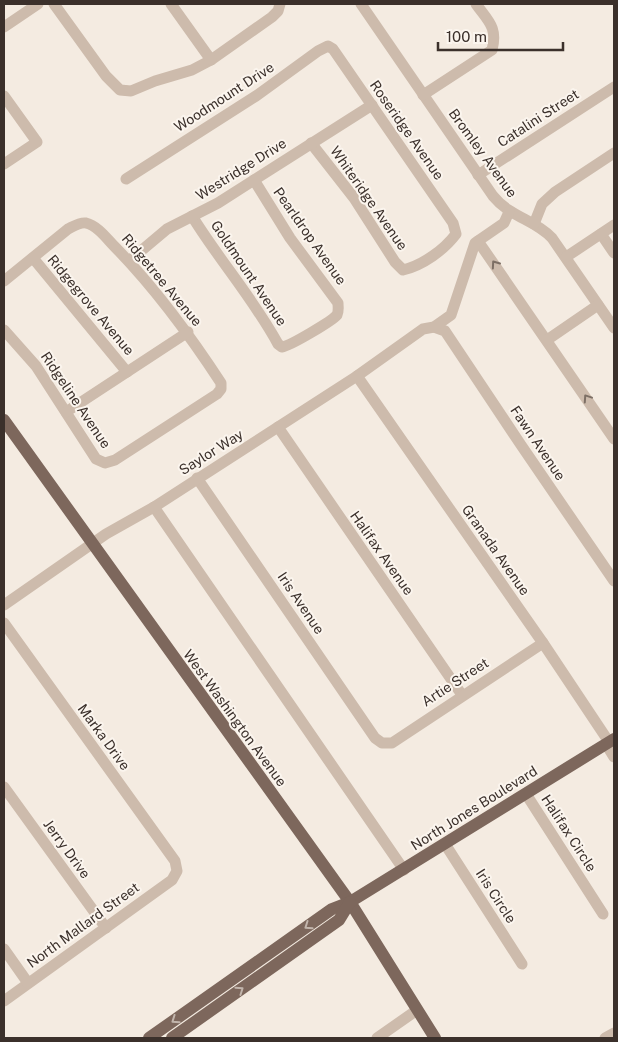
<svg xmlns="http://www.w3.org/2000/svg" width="618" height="1042" font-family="'Public Sans',sans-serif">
<rect width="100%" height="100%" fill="#f4ebe1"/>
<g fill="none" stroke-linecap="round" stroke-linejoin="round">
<g stroke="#cdbbac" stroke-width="11">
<polyline points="54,4 106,76 120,90 131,91 155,81 192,70 211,60 272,17 278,11 280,4"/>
<polyline points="171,4 211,60"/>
<path d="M361,4L493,196C511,218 534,219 552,238L614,328"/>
<polyline points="4,27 38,4"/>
<path d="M423,95L492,50C498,27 488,21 476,4"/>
<polyline points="4,96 37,142 4,164"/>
<polyline points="478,175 614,87"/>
<path d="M126,179L256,96L318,51L328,46L333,49L453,223L456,234C444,250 423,265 403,270L395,262L354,198L311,143"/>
<path d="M192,216C219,260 253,298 278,344L282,347C290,346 332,321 337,315C339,311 338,307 338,303L290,238L254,180"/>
<polyline points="534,224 542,204 555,192 614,153"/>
<polyline points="601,234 614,253"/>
<polyline points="478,241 614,439"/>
<polyline points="566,257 614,225"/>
<polyline points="33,258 127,372"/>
<polyline points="129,261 167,229 218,203 372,105"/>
<path d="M4,281L68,229C74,226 80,222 86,223C98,226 107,239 115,247C156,289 189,334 221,383V389L217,394L115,460L105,463L96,459L36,366L4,330"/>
<polyline points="434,327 445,331 521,445 614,581"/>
<polyline points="547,340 598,305"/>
<polyline points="357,376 543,643 609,742"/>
<polyline points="66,412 188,332"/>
<polyline points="278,427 462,695"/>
<polyline points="197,478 375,738 382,743 392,743 543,643"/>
<polyline points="154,507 404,870"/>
<polyline points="4,605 106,534 154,507 357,376 423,329 434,327 451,315 475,243 504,223 509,212"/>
<polyline points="4,623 175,861 177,871 172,880 4,1001"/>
<polyline points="606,744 614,757"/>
<polyline points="4,787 106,928"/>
<polyline points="526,794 603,914"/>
<polyline points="445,844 522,964"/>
<polyline points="4,949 28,983"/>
<polyline points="377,1038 417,1010"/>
<polyline points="605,1038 614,1033"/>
</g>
<g stroke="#7d675c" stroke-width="12">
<polyline points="4,420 350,902 435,1038"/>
<polyline points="149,1038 332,909 350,902 614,739"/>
<polyline points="172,1038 339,920 350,902"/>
</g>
</g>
<defs><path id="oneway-chevron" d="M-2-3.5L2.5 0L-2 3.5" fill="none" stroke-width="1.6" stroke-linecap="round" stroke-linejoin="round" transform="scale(1.25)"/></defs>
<g stroke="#7d6f65">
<use href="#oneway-chevron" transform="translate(495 264) rotate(-125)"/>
<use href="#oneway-chevron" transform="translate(587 398) rotate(-124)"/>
</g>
<g stroke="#c2b5ac">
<use href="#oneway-chevron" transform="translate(308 926) rotate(145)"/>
<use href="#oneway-chevron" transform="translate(240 990) rotate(-35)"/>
<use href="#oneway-chevron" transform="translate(175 1020) rotate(145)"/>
</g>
<g text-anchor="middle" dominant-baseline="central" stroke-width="4" stroke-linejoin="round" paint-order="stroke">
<g font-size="14" fill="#3b302b" stroke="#fbf5ee">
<text transform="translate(224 97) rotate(-33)">Woodmount Drive</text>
<text transform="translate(538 118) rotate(-33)">Catalini Street</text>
<text transform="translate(407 130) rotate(55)">Roseridge Avenue</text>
<text transform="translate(483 153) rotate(54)">Bromley Avenue</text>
<text transform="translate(241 169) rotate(-32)">Westridge Drive</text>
<text transform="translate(369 198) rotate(55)">Whiteridge Avenue</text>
<text transform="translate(310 236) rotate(55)">Pearldrop Avenue</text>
<text transform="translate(249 273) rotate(56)">Goldmount Avenue</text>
<text transform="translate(162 280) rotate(50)">Ridgetree Avenue</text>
<text transform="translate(91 305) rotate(50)">Ridgegrove Avenue</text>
<text transform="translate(76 400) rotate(56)">Ridgeline Avenue</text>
<text transform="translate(538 443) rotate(56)">Fawn Avenue</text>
<text transform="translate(211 452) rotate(-32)">Saylor Way</text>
<text transform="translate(496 550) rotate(55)">Granada Avenue</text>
<text transform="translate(382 553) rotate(55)">Halifax Avenue</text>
<text transform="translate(301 603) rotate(56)">Iris Avenue</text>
<text transform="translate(455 682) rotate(-33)">Artie Street</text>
<text transform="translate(235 718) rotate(54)">West Washington Avenue</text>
<text transform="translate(104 737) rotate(54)">Marka Drive</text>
<text transform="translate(474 808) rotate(-32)">North Jones Boulevard</text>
<text transform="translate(569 833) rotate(57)">Halifax Circle</text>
<text transform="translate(67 849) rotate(54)">Jerry Drive</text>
<text transform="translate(496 896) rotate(57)">Iris Circle</text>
<text transform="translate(83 925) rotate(-36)">North Mallard Street</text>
</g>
</g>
<rect width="618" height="1042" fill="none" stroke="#3b302b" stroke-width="10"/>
<path d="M438 42v8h125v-8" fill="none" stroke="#3b302b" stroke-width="2.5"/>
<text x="446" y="42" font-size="15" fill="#3b302b" stroke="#fbf5ee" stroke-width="4" paint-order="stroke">100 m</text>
</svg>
